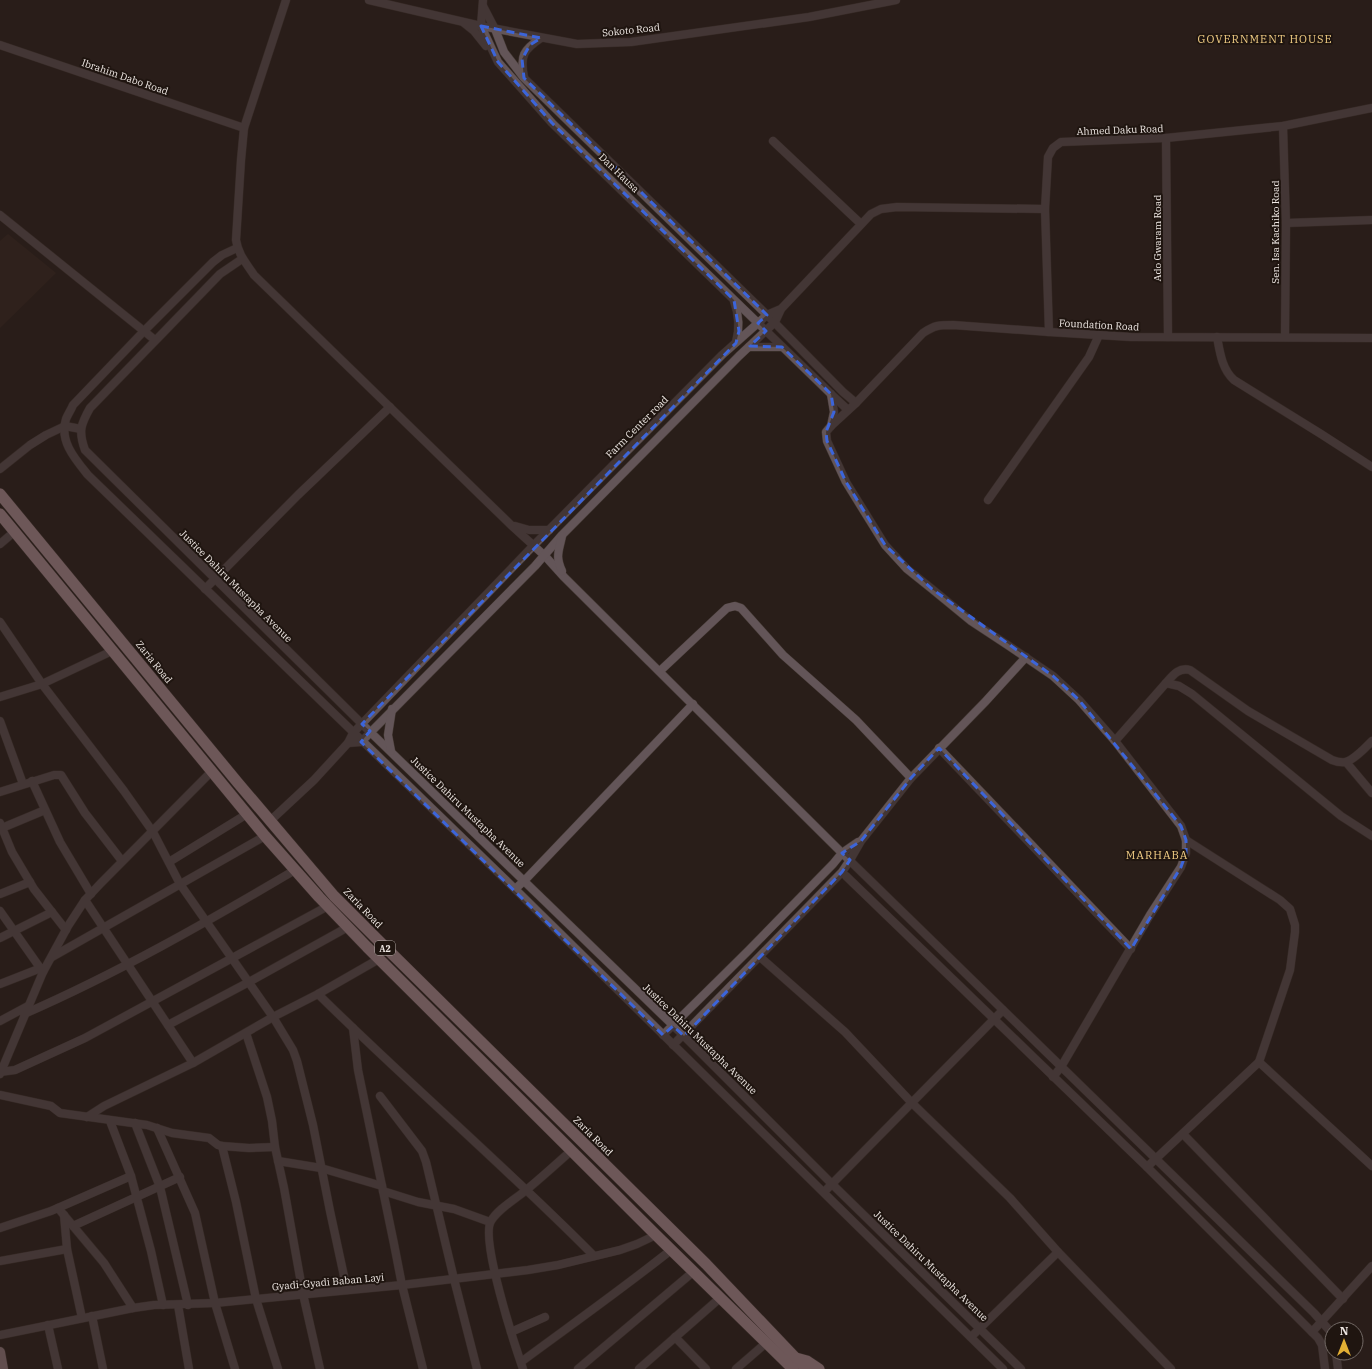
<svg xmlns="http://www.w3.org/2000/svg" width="1372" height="1369" font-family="'IBM Plex Serif',serif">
<rect width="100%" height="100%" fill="#291e19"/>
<polygon fill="#37271f" points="8,234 56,273 0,328 0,241"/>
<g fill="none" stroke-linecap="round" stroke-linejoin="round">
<g stroke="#453a35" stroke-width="9">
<g id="minor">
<path d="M286,0L244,128L241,160L236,240C238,254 246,263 254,275L511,525L545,556L564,577L842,853L1314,1313L1330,1331L1332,1336"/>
<polyline points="369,0 481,26 577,44 631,42 809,17 896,0"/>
<polyline points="483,0 481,26 498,62 552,123 831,394 848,410"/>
<polyline points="483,6 495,29 504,52 524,78 767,315 843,392 856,403"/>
<polyline points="464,23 474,31 486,46"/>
<polyline points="0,45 244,128"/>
<path d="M524,77C520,56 523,50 541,38"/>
<polyline points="1283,126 1286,223 1285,337"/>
<polyline points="1166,138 1168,337"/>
<polyline points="773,141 861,224"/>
<polyline points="0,215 155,340"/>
<polyline points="1286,223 1372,220"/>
<path d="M237,248L222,255L213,262L144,331L73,405C71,410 68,414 66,419C59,441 75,459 88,475L515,889L1003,1369"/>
<path d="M242,259L220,274L90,408C81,424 78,431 85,450L362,724L684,1036L832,1184L1021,1369"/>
<path d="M734,301C739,315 740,328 736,342"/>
<polyline points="781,309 767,315 722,355 533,546 353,733 348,743 361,742 535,566 562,535 739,356 775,322 781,309 871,214 881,209 897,207 1045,209"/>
<polyline points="1049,332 1045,209 1048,157 1053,148 1061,142 1166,138 1283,126 1372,108"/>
<path d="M1217,337C1220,353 1222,369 1234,380L1321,434L1372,467"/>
<polyline points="749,347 782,347"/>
<polyline points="831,394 834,412 831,426"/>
<polyline points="0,469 30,445 46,435 65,426 81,429"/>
<polyline points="988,500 1089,357 1099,335"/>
<polyline points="515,526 529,530 549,530"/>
<polyline points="0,544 14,532"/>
<path d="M562,571C555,556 559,551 562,536"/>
<polyline points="205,589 298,495 390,407"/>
<polyline points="0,622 42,684 124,791 153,832 180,884 273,1017 293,1050 297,1061 313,1125 330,1211 347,1290"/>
<polyline points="660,671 727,608 735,606 741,608 783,655 856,720 911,778"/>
<path d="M1166,683C1173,675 1179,667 1190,670L1248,711L1332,760C1337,762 1341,763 1346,762C1355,759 1365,748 1372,741"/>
<polyline points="0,697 42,684 112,651"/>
<polyline points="0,721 23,784"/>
<polyline points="1115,741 1166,683 1179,686 1192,694 1341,816 1372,836"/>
<polyline points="939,748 1131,949"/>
<polyline points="391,751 388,735 392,709"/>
<polyline points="1346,762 1372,793"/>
<polyline points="32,781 60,842 91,894"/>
<polyline points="0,792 54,775 61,775 85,813 122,861"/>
<polyline points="270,821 314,780 348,743"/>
<polyline points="0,823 12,852 34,889 66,930"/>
<polyline points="2,828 45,810"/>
<polyline points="1186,840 1280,900 1290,909 1295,925 1295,932 1290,970 1259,1062"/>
<polyline points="169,862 247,814"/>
<polyline points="846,876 1147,1167 1318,1338 1322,1345 1325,1369"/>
<polyline points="515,889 524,881 693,704"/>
<polyline points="0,894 30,882"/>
<polyline points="85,900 193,1063"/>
<polyline points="0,911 43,972"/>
<polyline points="0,938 52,912"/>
<polyline points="52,957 265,836"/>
<polyline points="760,957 845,1032 912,1103 1010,1198 1058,1252"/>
<polyline points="0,984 41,968"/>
<path d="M318,994C408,1083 505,1166 594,1256"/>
<path d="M24,1014C118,973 207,922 295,870"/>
<polyline points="0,1021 28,1006"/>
<polyline points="168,1025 249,982 348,927"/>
<polyline points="353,1028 358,1070 394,1244 402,1285 423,1369"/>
<polyline points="246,1033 267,1097 272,1121 275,1147 284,1188 303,1294 320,1369"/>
<polyline points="663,1035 748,951 833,864 842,853 858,842"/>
<polyline points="673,1045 842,872 850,860 861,841 911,778 985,702 1026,657"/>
<polyline points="0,1072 15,1070 85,1038 328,906"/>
<polyline points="0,1074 43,972 68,926 85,900 101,883 212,771"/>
<path d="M1053,1077L1061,1067L1150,915L1181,867L1186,853V840L1181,826L1115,741L1079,700L1053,676L1009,646L971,621L932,589L907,569L885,545L846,482L827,441L826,432L831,426L856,403L923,333C935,325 939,325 953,325L1049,332L1131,337L1372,338"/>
<polyline points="0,1095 51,1106 60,1113 147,1125 172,1133 209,1138 218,1145 222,1146 249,1148 275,1147"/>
<polyline points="380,1096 422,1151 426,1162 454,1279 477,1369"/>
<polyline points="87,1117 104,1106 193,1063 273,1017 318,994 379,959"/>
<polyline points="110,1121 131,1176 151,1251 163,1305"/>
<polyline points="135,1123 160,1187 188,1305"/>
<polyline points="157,1128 195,1213 215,1303 235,1369"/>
<polyline points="1183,1134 1343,1299"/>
<polyline points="222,1146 236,1202 256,1299 278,1369"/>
<polyline points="278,1161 321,1168 382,1186"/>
<polyline points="1147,1167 1259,1062 1372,1166"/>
<polyline points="383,1191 418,1202 454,1209 490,1222"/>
<polyline points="824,1192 1003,1010"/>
<polyline points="58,1208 104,1263 133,1308"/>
<polyline points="64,1215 67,1249 82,1318"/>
<polyline points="73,1226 180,1177"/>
<polyline points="0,1228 51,1211 131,1176"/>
<polyline points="0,1261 67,1249"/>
<polyline points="178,1305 189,1369"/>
<polyline points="92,1316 103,1369"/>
<polyline points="48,1325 58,1369"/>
<polyline points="511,1332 545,1317"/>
<polyline points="1312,1332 1372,1266"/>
<polyline points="0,1335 133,1308 154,1305 215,1303 402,1285 528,1270 558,1265 620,1250 637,1244 656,1235"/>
<polyline points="675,1337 706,1369"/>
<polyline points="971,1337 1058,1252 1171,1369"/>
<polyline points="1336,1353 1338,1369"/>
<path d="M521,1362C571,1325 622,1289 671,1250"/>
<path d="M523,1369C515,1346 480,1239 491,1221C498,1209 514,1200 525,1191C541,1178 556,1164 571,1151"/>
<polyline points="578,1369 693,1272"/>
<polyline points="639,1369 720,1298"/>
<polyline points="736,1369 766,1343"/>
</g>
</g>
<g stroke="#453a35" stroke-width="11">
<polyline id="major" points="0,1352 3,1369"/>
</g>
<g stroke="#453a35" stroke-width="12">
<g id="highway">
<polyline points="0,494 238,783 334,896 376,938 706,1264 806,1369"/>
<polyline points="0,514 265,836 319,897 367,947 656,1235 793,1369"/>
<polyline points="796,1358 807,1361 819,1369"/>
</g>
</g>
<use href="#minor" stroke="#635558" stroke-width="8"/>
<use href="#major" stroke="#a5898e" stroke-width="10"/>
<use href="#highway" stroke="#bf9da4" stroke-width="11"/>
</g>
<path d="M0 0H1372V1369H0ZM481,26L541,38L530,45L522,59L524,78L767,315L758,323L766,331L750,346L782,347L831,394L834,412L826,432L827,441L846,482L885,545L932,589L1053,676L1079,700L1181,826L1186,840V853L1181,867L1131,949L939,748L911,778L861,841L842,853L850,860L842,872L760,957L684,1036L673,1026L663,1035L361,742L370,731L362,724L736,343L739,331L734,300L552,123L498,62Z" fill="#291e19" fill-opacity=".55" fill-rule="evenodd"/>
<path fill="none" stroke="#3c65da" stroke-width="3" stroke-dasharray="8 5" stroke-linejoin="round" d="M481,26L541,38L530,45L522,59L524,78L767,315L758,323L766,331L750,346L782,347L831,394L834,412L826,432L827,441L846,482L885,545L932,589L1053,676L1079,700L1181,826L1186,840V853L1181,867L1131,949L939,748L911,778L861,841L842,853L850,860L842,872L760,957L684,1036L673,1026L663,1035L361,742L370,731L362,724L736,343L739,331L734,300L552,123L498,62Z"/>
<g text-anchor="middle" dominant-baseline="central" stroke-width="4" stroke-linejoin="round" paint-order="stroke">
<rect fill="#1f1510" stroke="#b1a9a4" stroke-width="1" x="375" y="941" width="20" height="14" rx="3"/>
<g font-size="9" font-weight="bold" fill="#efe8e4">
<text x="385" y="948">A2</text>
</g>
<g font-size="10" fill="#efe8e4" stroke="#1f1510">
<text transform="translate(631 30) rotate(-6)">Sokoto Road</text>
<text transform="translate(125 77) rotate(19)">Ibrahim Dabo Road</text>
<text transform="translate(1120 130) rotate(-2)">Ahmed Daku Road</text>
<text transform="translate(619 173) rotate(44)">Dan Hausa</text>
<text transform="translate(1275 232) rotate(-90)">Sen. Isa Kachiko Road</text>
<text transform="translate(1157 238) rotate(-90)">Ado Gwaram Road</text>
<text transform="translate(1099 325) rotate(3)">Foundation Road</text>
<text transform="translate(637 427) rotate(-45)">Farm Center road</text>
<text transform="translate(236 586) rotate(45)">Justice Dahiru Mustapha Avenue</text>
<text transform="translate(154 662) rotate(51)">Zaria Road</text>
<text transform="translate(468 812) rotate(44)">Justice Dahiru Mustapha Avenue</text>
<text transform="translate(363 908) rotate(46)">Zaria Road</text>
<text transform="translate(700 1039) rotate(44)">Justice Dahiru Mustapha Avenue</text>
<text transform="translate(593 1136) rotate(45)">Zaria Road</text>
<text transform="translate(931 1266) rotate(44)">Justice Dahiru Mustapha Avenue</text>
<text transform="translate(328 1282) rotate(-5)">Gyadi-Gyadi Baban Layi</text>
</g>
<g font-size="11" letter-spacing="1" fill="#f2ce85" stroke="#1f1510">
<text x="1265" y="39">GOVERNMENT HOUSE</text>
<text x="1157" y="855">MARHABA</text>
</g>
</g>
<g transform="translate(1344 1341)"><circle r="19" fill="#1f1510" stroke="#726965"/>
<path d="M0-3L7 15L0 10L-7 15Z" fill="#e2af34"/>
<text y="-6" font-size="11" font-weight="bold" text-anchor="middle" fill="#efe8e4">N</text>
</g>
</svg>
